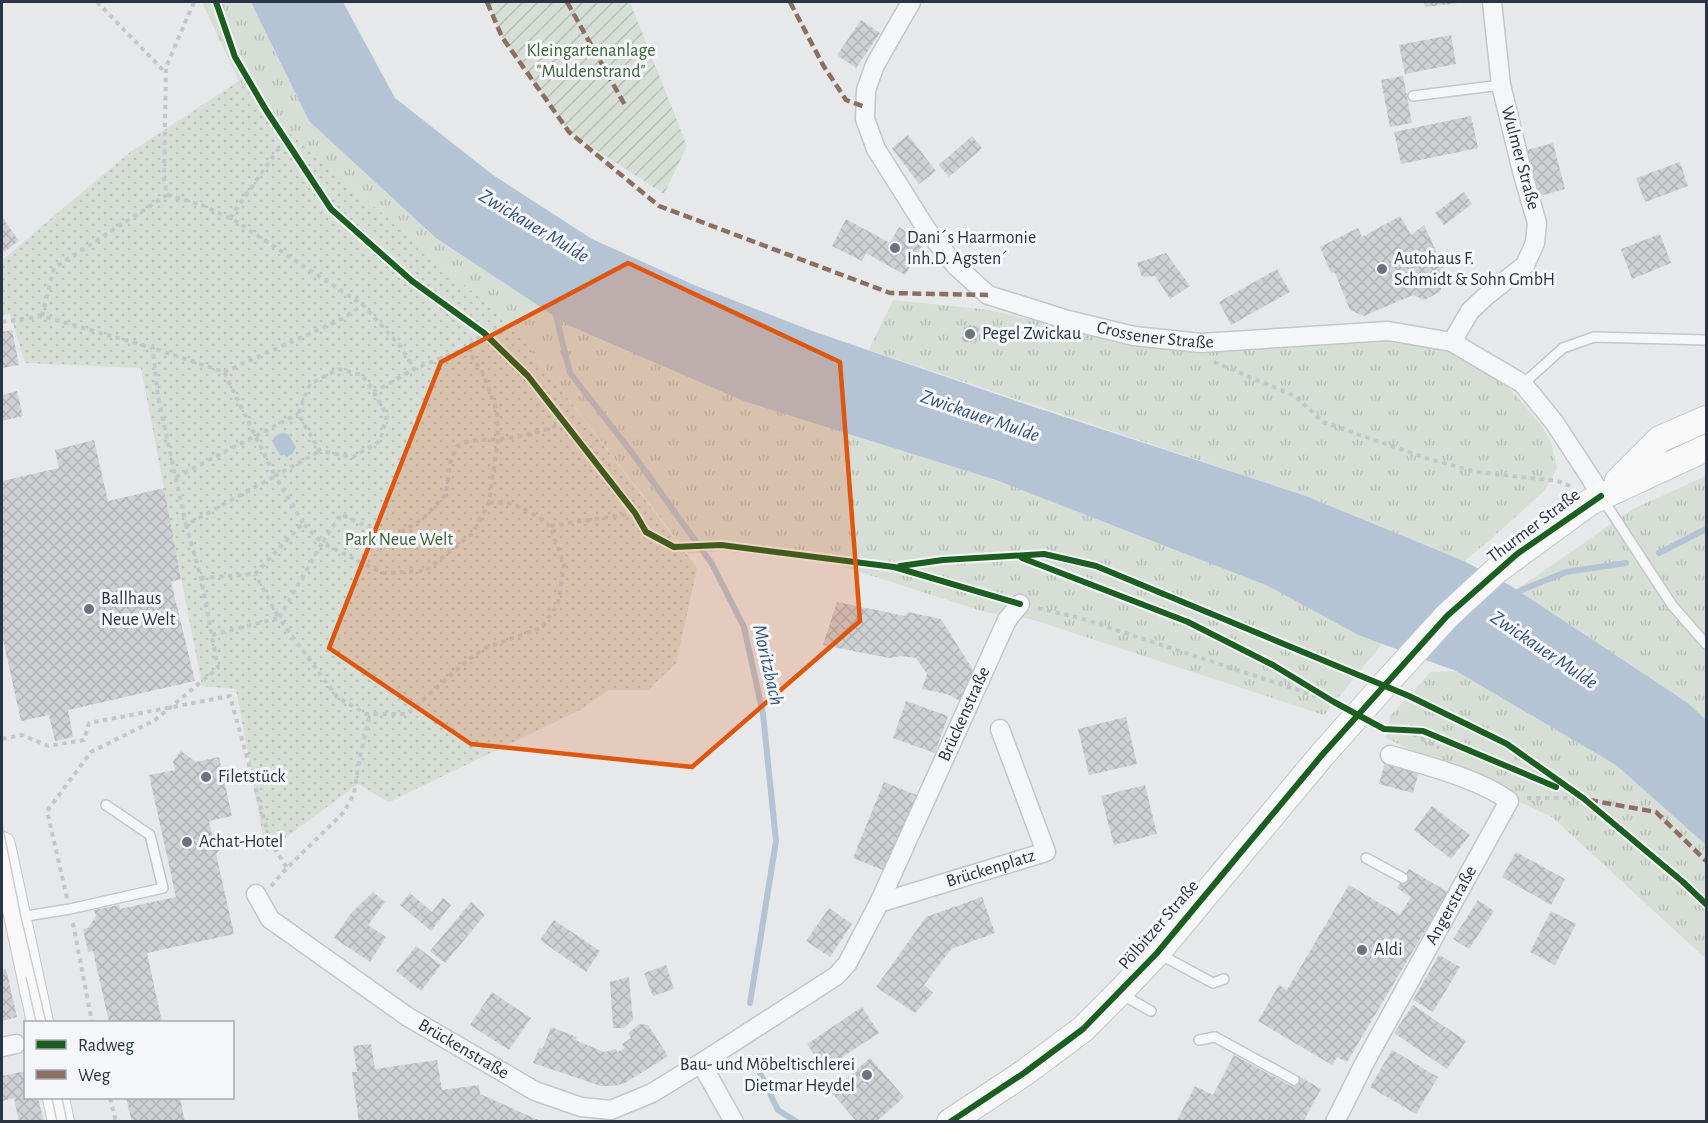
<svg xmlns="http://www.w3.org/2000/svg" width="1708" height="1123" font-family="'Alegreya Sans',sans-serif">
<defs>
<pattern id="grass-tufts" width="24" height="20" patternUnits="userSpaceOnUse" patternTransform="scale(1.5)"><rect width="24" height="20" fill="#d6ded6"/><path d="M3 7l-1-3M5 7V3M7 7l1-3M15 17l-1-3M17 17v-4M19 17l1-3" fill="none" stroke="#b8bfb9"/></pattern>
<pattern id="park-dots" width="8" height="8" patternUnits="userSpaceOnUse" patternTransform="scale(1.5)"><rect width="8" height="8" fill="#d6ded6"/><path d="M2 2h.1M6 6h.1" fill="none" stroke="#b8bfb9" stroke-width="1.8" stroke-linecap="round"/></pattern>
<pattern id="garden-furrows" width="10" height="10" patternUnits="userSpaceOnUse" patternTransform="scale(1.5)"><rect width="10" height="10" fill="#d6ded6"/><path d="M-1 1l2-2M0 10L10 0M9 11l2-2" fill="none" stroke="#b8bfb9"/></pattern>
<pattern id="building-cross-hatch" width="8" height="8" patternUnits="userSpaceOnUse" patternTransform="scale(1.5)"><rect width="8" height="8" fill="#ced0d3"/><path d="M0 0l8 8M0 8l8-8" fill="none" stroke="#b1b3b6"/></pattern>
</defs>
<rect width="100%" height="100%" fill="#e6e8ea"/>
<g fill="url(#grass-tufts)">
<polygon points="202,2 251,2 309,121 746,402 1008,484 1268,586 1358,635 1382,644 1324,715 1031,619 985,612 835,564 722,551 688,554 514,328 265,112 239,81"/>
<polygon points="893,300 990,310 1132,344 1383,338 1448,351 1478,365 1511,390 1542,426 1551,442 1557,468 1545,490 1490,540 1464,561 1306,496 869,350"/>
<polygon points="1706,476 1706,720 1688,703 1516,590 1633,509"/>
<polygon points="1456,671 1616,765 1706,845 1706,959 1552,817 1386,738 1390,716 1431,672"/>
</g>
<polygon fill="url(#park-dots)" points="239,81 265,112 514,328 697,568 676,663 648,690 608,690 580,710 389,802 358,784 266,852 236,689 202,686 141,368 25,363 10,314 2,315 2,260 129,153"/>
<polygon fill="url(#garden-furrows)" points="487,2 630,2 687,146 664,194 569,132 502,37"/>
<g fill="#b4c4d5">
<polygon points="251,2 343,2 395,98 493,175 592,239 694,285 815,332 1025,404 1306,496 1464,561 1511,586 1688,703 1706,720 1706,845 1616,765 1456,671 1358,635 1268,586 999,481 746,402 568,325 436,238 309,121"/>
<polygon points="282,433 288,434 296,447 293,453 287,457 284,455 281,456 273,443 274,437"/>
</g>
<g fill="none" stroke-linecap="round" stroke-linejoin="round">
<g stroke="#b4c4d5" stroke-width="6">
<polyline points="555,312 570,373 633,454 712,564 744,627 763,714 776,841 750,1003"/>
<polyline points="1659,553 1706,529"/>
<polyline points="1512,594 1566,572 1626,563"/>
<polyline points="757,1067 778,1110 797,1122"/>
</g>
</g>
<g fill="url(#building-cross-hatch)">
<polygon points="1424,2 1459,2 1459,3 1425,7"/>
<polygon points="861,20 880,33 856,68 837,55"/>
<polygon points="1451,35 1456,64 1405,74 1399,45"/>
<polygon points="1403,76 1412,123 1390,127 1381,80"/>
<polygon points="1471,116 1478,148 1401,164 1394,132"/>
<polygon points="908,135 936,171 919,184 892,148"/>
<polygon points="972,136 982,148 949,177 939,165"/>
<polygon points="1553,143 1565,189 1540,196 1527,150"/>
<polygon points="1680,162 1688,186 1645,202 1636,178"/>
<polygon points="1464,192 1472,204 1444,225 1435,213"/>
<polygon points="1400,216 1411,235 1424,225 1448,277 1443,281 1440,292 1424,300 1413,295 1364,316 1350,310 1335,273 1331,273 1320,247 1358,228 1362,237"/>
<polygon points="2,217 19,241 4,252 2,249"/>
<polygon points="846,219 890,243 899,227 925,242 905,275 866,253 862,261 832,246"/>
<polygon points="1660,234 1671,263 1632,279 1621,249"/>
<polygon points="1166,253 1190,286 1170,299 1155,276 1142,277 1137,263"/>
<polygon points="1277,269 1290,292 1231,325 1219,302"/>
<polygon points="965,324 979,327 976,344 961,341"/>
<polygon points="12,330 19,365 2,368 2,332"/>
<polygon points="17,391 23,416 2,421 2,395"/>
<polygon points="94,440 108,501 164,488 181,579 171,582 195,681 68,710 73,737 55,741 49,715 21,721 2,635 2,481 59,468 55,450"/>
<polygon points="837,602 905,616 908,612 941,619 973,670 960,701 947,694 922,689 927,674 916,658 900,656 889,658 823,645"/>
<polygon points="906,701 948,716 935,753 893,738"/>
<polygon points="1126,717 1137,764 1089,775 1078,729"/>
<polygon points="181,751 196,762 219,757 232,816 209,821 213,839 222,847 216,854 234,934 147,953 162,1022 109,1022 93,951 88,952 83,929 88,928 96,916 94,910 119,905 120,909 176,897 149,775 175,770 173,761"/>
<polygon points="1385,762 1419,771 1413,793 1379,784"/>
<polygon points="884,782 919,796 888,872 853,858"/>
<polygon points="1145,785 1157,834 1114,845 1101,796"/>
<polygon points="1432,806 1470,835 1451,859 1414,830"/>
<polygon points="1516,852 1565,879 1551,905 1502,877"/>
<polygon points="1409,869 1448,892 1347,1062 1337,1057 1332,1065 1258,1021 1279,985 1287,990 1349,885 1400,915 1411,897 1397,888"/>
<polygon points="373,892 385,902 368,925 386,937 370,962 334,938 351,913"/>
<polygon points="410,893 432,912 443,898 451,905 431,931 400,905"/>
<polygon points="982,897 995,933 951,949 924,985 933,993 915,1013 876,987 926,917"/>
<polygon points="1478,900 1494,911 1469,949 1453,939"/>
<polygon points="471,902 485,915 445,963 430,951"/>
<polygon points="829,908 852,924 830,957 806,941"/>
<polygon points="1551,911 1576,924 1555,965 1530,952"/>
<polygon points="554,920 600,951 586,972 540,940"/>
<polygon points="416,946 441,965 421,991 396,971"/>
<polygon points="1439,955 1460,967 1433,1012 1413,1000"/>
<polygon points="666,965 674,989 653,996 644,973"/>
<polygon points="6,969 17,1017 2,1021 2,970"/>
<polygon points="629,977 633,1020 624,1028 613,1028 610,982"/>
<polygon points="492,992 531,1018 509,1050 470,1025"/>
<polygon points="1413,1005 1466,1041 1447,1069 1394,1033"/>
<polygon points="862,1007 879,1033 824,1069 807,1044"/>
<polygon points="640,1024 648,1025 668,1056 625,1083 613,1086 601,1086 533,1063 539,1048 543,1048 551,1027 577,1037 575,1040 604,1052 616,1049 617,1052 625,1048 622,1044 631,1038 628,1033"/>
<polygon points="371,1044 375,1069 437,1060 442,1090 479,1085 480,1094 543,1122 359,1122 352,1072 357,1072 353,1046"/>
<polygon points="1392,1050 1438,1077 1416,1114 1370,1087"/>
<polygon points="1234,1055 1291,1086 1297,1075 1321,1089 1303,1122 1176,1122 1195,1086 1213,1095"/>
<polygon points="870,1058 904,1097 876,1122 857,1122 831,1092"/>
<polygon points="26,1071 26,1098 38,1098 44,1122 19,1122 14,1098 2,1101 2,1076"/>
<polygon points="126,1098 180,1098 185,1122 132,1122"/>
</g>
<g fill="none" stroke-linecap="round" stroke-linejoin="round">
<g stroke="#c4c6c8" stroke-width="12">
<g id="lane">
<polyline points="1413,96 1501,85"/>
<polyline points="1523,384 1563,348 1594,337 1706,340"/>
<polyline points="1602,498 1672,605 1706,644"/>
<polyline points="1366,858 1403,878"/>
<polyline points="20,917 70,909 163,888 150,835 106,805"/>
<polyline points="1159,954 1213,983 1224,979"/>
<polyline points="1121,994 1151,1011"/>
<polyline points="1199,1040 1215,1037 1294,1080"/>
</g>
</g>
<g stroke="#c4c6c8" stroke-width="21">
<g id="street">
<path id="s1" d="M911,2L875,65L866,90L865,119L876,149L927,230L956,266L988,295L1068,320L1134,336L1201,343L1388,331L1452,342L1523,384L1554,422L1592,480L1601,496"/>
<polyline points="1452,342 1470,311 1486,296 1525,265 1535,243 1537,223 1522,171 1501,85 1492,2"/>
<path id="s2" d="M256,894L270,919L408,1017L535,1091L581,1107L611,1110L652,1093L701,1063L734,1122"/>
<path id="s3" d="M879,903L1046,852L1000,729"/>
<polyline points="2,1047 16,1044"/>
<path id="s4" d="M701,1063L836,976L847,964L879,903L1007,620L1020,604"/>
<path id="s5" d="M1335,1122L1365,1062L1509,801C1480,779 1425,765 1390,755"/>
</g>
</g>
<g stroke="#c4c6c8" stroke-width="28">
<g id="secondary">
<polyline points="1618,481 1660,439 1706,419"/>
<polyline points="2,845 40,1022"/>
<polyline points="56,1098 61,1122"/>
<polyline points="950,1122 1024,1073 1083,1029 1119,993 1157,953 1322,755 1387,682 1447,616 1497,570 1590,502 1706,448"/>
</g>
</g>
<g stroke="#c5c6ca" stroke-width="4" stroke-dasharray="4.5 4.5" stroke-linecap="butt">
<polyline points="97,2 165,72"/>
<polyline points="167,195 202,205 237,222 363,305 401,347 414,369"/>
<polyline points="230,218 279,148 287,141"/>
<polyline points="42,316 54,268 167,195 164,179 166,67 194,2"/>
<polyline points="2,322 42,316 153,348 158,397 186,525"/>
<polyline points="466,348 482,371 497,411 498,439 489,503 471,535 425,571 383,573 322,543 279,618 337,697 366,714 407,714 468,660 485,648 541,628 558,604 564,564 550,526 635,513"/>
<polyline points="1214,362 1295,396 1323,422 1423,457 1476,472 1557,481 1573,487"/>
<polyline points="224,372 342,319 363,305"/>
<polyline points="374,392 387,416 380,441 353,457 320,451 298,414 310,384 339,369 362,375 374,392 414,369 466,348 484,333"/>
<polyline points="176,477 298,414"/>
<path d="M489,503C514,499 531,512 550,526"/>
<polyline points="303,523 275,476 320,451"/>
<path d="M201,578L255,574L303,523L322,543L341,514L372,529L395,536L423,519L446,494L450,463L457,446C475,438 481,441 499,439C523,437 543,432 564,422"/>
<polyline points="1038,608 1080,618 1334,702"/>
<polyline points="212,635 279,618 255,574"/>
<polyline points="1405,730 1439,748"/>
<polyline points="2,739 22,735 48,746 84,740 89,723 230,696 270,841 287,868"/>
<polyline points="1527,798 1583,798"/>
<polyline points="271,886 287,868 343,813 354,794 359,761 370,714"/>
<polyline points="67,898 47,811 91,752 155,720 218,668 201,578 186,525 275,476 224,372 153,348"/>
<polyline points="73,923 92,1022"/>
<polyline points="110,1098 116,1122"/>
</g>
<use href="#lane" stroke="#f5f6f7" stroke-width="9"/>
<use href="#street" stroke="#f5f6f7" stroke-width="18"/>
<use href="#secondary" stroke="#f8f8f8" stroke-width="26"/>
<g stroke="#cecfd2" stroke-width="1.5">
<polyline points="2,823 21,917 46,1022"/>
<polyline points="26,977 36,1022"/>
<polyline points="52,1098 57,1122"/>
<polyline points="62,1098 67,1122"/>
</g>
<g stroke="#8d6e63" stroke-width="4.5" stroke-dasharray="9 4.5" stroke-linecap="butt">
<polyline points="487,2 502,37 569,132 659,206 890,293 988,295"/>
<polyline points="567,2 626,107"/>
<polyline points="790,2 823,65 846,100 865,107"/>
<polyline points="1589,800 1656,812 1706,861"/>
</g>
<g stroke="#f4f6f9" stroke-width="10">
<g id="cycleway">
<polyline points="216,2 235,57 266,110 331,209 412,281 484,333 528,376 635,513 646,532 674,547 721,545 894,567 1020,604"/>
<polyline points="1022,558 1188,622 1273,665 1334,702 1384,729 1423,731 1556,787"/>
<polyline points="900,566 943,560 1044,554 1096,566 1409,696 1507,744 1583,798 1683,882 1706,904"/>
<polyline points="950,1122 1024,1073 1083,1029 1157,953 1322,755 1447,616 1517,554 1601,496"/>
</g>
</g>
<use href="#cycleway" stroke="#1b5e20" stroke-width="6"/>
</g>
<path fill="#df570f" fill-opacity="0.2" stroke="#df570f" stroke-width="4.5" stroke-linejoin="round" d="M628,263L840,362L860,621L692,767L471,744L329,648L441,362Z"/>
<g fill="#6c737f" stroke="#f4f6f9" stroke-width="2">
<circle cx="895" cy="248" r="6"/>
<circle cx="1382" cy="269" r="6"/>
<circle cx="970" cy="334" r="6"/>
<circle cx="89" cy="609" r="6"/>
<circle cx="206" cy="777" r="6"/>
<circle cx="187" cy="842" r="6"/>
<circle cx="1362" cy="950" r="6"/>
<circle cx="867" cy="1075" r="6"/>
</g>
<g text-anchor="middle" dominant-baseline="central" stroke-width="6" stroke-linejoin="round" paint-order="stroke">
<g font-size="18" fill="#3f6138" stroke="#f4f6f9">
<text x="591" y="51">Kleingartenanlage<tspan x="591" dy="21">"Muldenstrand"</tspan></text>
<text x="399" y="540">Park Neue Welt</text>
</g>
<g font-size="18" fill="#2b3445" stroke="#f4f6f9">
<text transform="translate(1520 158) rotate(75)">Wulmer Straße</text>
<text stroke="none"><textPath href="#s1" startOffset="518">Crossener Straße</textPath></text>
<text transform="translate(1534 526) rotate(-37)">Thurmer Straße</text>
<text stroke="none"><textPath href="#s4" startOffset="453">Brückenstraße</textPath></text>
<text stroke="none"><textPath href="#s3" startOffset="117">Brückenplatz</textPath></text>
<text stroke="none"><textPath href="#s5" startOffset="246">Angerstraße</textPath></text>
<text transform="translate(1159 925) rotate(-49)">Pölbitzer Straße</text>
<text stroke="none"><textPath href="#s2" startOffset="262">Brückenstraße</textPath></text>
</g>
<g font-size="18" fill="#2b3445" stroke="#f4f6f9" text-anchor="start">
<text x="907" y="238">Dani´s Haarmonie<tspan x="907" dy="21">Inh.D. Agsten´</tspan></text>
<text x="1394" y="259">Autohaus F.<tspan x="1394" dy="21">Schmidt &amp; Sohn GmbH</tspan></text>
<text x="982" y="334">Pegel Zwickau</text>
<text x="101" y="599">Ballhaus<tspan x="101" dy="21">Neue Welt</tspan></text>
<text x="218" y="777">Filetstück</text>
<text x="199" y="842">Achat-Hotel</text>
<text x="1374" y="950">Aldi</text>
<text x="855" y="1065" text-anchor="end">Bau- und Möbeltischlerei<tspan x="855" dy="21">Dietmar Heydel</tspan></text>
</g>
<g font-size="20" font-style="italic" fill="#34527a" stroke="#f4f6f9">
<text transform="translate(534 226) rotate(31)">Zwickauer Mulde</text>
<text transform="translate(980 416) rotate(19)">Zwickauer Mulde</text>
<text transform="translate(1544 650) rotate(34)">Zwickauer Mulde</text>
<text transform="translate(768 665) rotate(77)">Moritzbach</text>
</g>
</g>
<rect width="1708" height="1123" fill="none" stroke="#2b3445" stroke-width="6"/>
<rect x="24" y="1021" width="210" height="78" fill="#f4f6f9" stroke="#a4a8b1" stroke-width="1.5"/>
<rect x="36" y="1040" width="30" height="9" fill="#1b5e20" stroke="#a4a8b1" stroke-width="1.5"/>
<text x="78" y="1051" font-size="18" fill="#2b3445">Radweg</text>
<rect x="36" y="1070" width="30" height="9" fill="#8d6e63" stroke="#a4a8b1" stroke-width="1.5"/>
<text x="78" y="1081" font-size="18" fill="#2b3445">Weg</text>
</svg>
